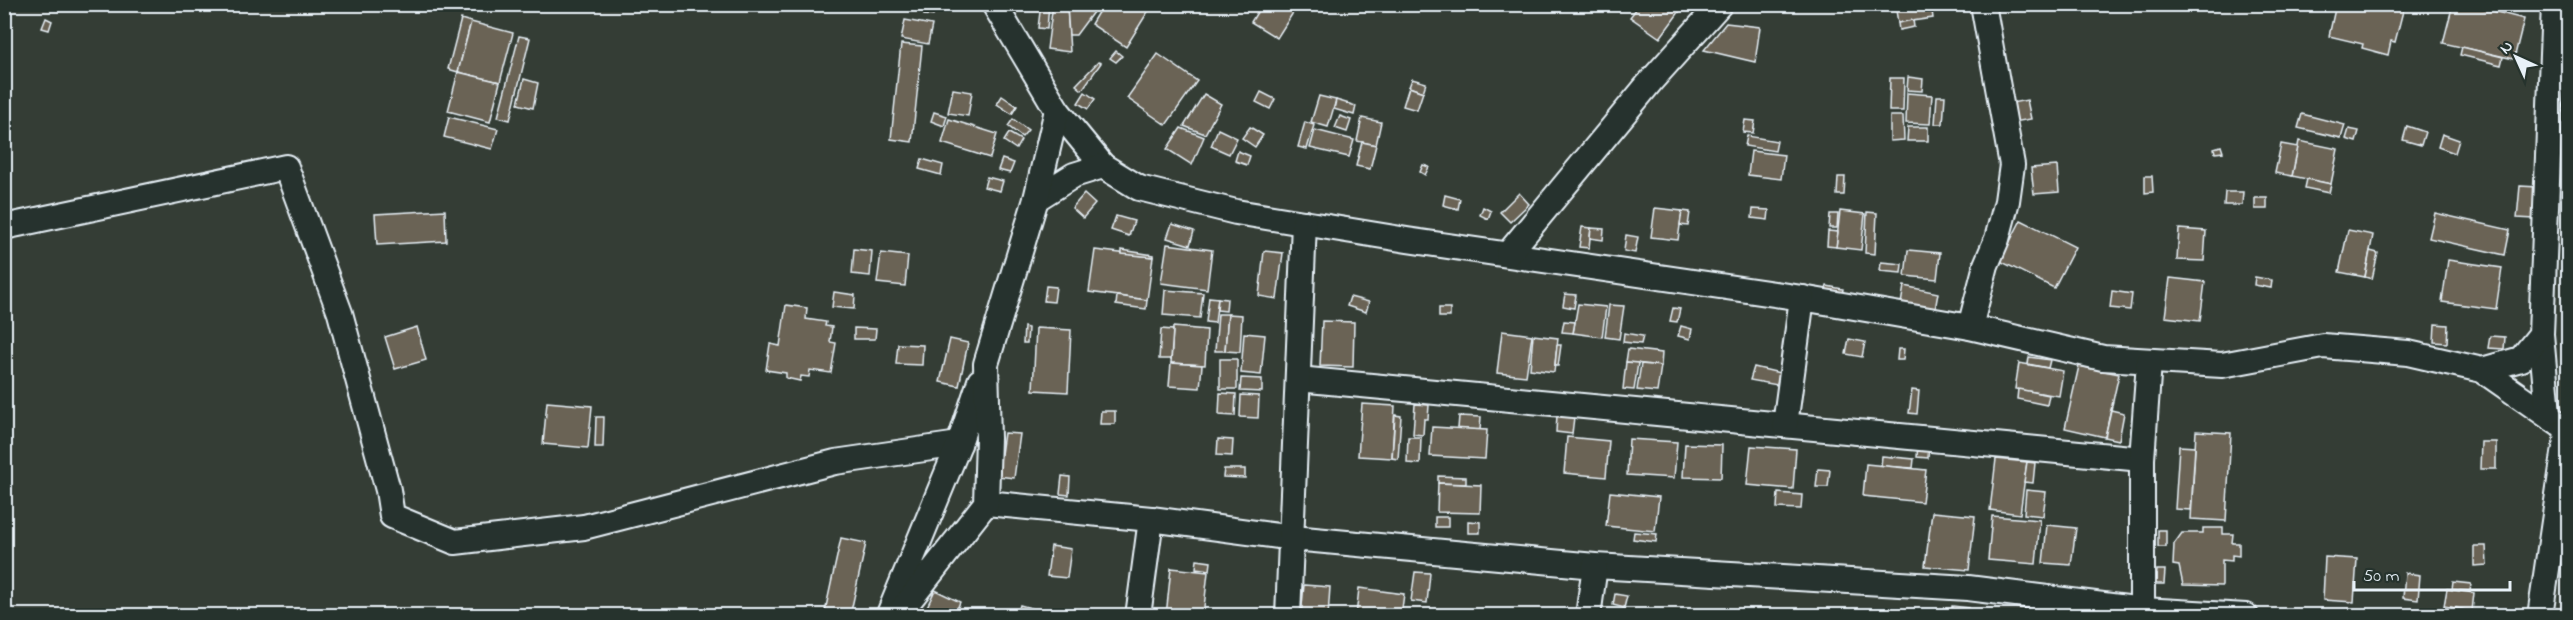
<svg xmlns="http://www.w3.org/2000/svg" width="2573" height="620" font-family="'Indie Flower',sans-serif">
<rect width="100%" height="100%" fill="#343d35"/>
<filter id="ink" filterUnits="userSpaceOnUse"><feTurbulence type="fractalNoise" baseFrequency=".0167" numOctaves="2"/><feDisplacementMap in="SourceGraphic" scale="12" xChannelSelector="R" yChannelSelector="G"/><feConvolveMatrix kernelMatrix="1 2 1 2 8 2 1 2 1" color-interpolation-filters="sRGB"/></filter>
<g filter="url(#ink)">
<g fill="#6b6354" stroke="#e8f1f8" stroke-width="1.5">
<polygon points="93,4 117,4 116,10"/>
<polygon points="926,4 935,4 933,16 924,15"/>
<polygon points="1041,4 1049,4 1047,29 1038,28"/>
<polygon points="1053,4 1067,6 1070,52 1047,49"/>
<polygon points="1099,4 1076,35 1069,35 1067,6"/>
<polygon points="1103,4 1140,4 1149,10 1126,47 1091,24"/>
<polygon points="1262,4 1290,4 1296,8 1277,38 1251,22"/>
<polygon points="1640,4 1685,4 1660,38 1630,17"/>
<polygon points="1895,4 1931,4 1933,18 1898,23"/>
<polygon points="2336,4 2393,4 2404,7 2395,42 2391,41 2388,55 2362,48 2363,44 2329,36"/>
<polygon points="2453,4 2466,4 2524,19 2514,59 2443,43"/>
<polygon points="46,18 52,21 49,30 42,28"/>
<polygon points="461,19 471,22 458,72 448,69"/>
<polygon points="905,20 932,25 928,44 901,39"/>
<polygon points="1913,20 1914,27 1899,30 1898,23"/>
<polygon points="471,22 513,33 500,82 458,72"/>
<polygon points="1726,23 1760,27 1755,62 1704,50"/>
<polygon points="519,36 530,38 510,120 498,117"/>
<polygon points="901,44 922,46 912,142 891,139"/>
<polygon points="2462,47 2503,57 2501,65 2460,55"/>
<polygon points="1116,51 1122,56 1116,62 1110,58"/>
<polygon points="1158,54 1197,81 1166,125 1127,98"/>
<polygon points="1098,62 1101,63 1082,90 1076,85"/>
<polygon points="458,72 500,82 490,122 448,111"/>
<polygon points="1908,77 1923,79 1922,91 1907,90"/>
<polygon points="1890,78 1904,78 1903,111 1889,111"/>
<polygon points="524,79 538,83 533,108 518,104"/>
<polygon points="1412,79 1426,83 1423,92 1409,87"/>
<polygon points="1409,87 1423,92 1417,110 1403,106"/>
<polygon points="953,89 972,92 968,116 948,113"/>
<polygon points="1085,92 1095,99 1088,109 1078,103"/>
<polygon points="1261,92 1275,99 1270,109 1256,102"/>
<polygon points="1907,93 1932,95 1930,124 1906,123"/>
<polygon points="1204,94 1221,104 1205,134 1184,126"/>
<polygon points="1002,96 1017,106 1012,114 997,104"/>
<polygon points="1319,96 1336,100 1328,127 1311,122"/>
<polygon points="1937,96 1945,96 1943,124 1935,124"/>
<polygon points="1336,100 1356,106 1354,115 1334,109"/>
<polygon points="2027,100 2031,119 2014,122 2011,103"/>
<polygon points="934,112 947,116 944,126 931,121"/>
<polygon points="2302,114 2345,125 2341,138 2298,128"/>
<polygon points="1340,116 1351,120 1347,132 1335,128"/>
<polygon points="1890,116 1903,116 1904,140 1890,141"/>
<polygon points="449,117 498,129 492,149 444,137"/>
<polygon points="1362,118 1381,122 1376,145 1357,141"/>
<polygon points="949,119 997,134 990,158 942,143"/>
<polygon points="1013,119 1028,130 1022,137 1008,126"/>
<polygon points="1745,120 1755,121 1753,133 1743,132"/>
<polygon points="1305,122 1314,125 1307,149 1298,147"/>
<polygon points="2407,126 2425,132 2421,145 2403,140"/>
<polygon points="1250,127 1263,135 1255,147 1242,138"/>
<polygon points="1908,127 1928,127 1928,141 1907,141"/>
<polygon points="1181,128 1204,137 1192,165 1167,149"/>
<polygon points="1218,129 1237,138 1229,154 1211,146"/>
<polygon points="2349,129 2359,131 2356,142 2346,139"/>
<polygon points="1315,130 1354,140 1349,157 1310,148"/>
<polygon points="1009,133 1021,140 1016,149 1004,141"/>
<polygon points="2442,134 2459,140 2455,153 2438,147"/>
<polygon points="1747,136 1777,141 1775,151 1745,146"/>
<polygon points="2299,141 2338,149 2331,184 2292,176"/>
<polygon points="1362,142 1376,145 1370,169 1356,166"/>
<polygon points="2281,144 2298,147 2292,176 2275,173"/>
<polygon points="2221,146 2223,152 2215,153 2214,148"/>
<polygon points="1238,151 1250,156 1247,165 1235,161"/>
<polygon points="1751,151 1784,155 1781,179 1748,175"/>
<polygon points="922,159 943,165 941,175 919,169"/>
<polygon points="1002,159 1014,163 1010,173 998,170"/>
<polygon points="1423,165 1429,167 1425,175 1420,172"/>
<polygon points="2057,166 2059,192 2034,194 2031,168"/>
<polygon points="2145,176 2152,176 2153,192 2145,193"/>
<polygon points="987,177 1003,181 1000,191 984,187"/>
<polygon points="1838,177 1845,177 1844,195 1837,195"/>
<polygon points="2307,179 2331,184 2329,193 2305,188"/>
<polygon points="2520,186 2538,187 2535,219 2517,218"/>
<polygon points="2225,192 2243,192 2242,205 2224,205"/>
<polygon points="1519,193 1529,204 1510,222 1500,212"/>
<polygon points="1084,194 1095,204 1083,218 1072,208"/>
<polygon points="1445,195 1460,199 1458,209 1443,205"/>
<rect x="2255" y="198" width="12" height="11"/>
<polygon points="1483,207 1491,211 1488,219 1480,215"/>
<polygon points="1655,208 1682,211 1678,240 1651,237"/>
<polygon points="1753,209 1769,210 1768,220 1752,218"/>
<polygon points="445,210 446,241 377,245 375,214"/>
<polygon points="1682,211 1690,212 1688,226 1680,225"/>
<polygon points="1840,211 1865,214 1861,250 1836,247"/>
<polygon points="1867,212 1877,213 1875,254 1865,253"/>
<polygon points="2435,213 2510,230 2505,255 2429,238"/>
<polygon points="1830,214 1838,214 1837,228 1829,228"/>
<polygon points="1116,216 1134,221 1129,236 1111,230"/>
<polygon points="2021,220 2075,247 2054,288 2000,261"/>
<polygon points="1172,224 1194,231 1190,245 1167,238"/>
<polygon points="1582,227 1591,228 1589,248 1579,247"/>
<polygon points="1591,228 1604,229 1603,240 1590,238"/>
<polygon points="2179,229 2206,231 2204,261 2177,260"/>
<polygon points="2348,230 2373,235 2365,277 2339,272"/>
<polygon points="1828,231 1838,232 1836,247 1827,246"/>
<polygon points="1626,235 1638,237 1635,253 1624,251"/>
<polygon points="1167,244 1212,250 1207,289 1161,283"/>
<polygon points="854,249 872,251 870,276 852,274"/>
<polygon points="1095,250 1153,257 1147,300 1089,292"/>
<polygon points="1122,250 1153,255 1153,257 1122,254"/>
<polygon points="1908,250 1940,253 1937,279 1905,276"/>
<polygon points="1264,251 1283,253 1277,299 1259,296"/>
<polygon points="2370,251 2378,253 2372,279 2365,277"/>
<polygon points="881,253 908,256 905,286 877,283"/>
<polygon points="2448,260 2502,268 2496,309 2442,302"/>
<polygon points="1881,262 1902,264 1901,273 1880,271"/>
<polygon points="2255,277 2272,280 2271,288 2254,285"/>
<polygon points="2170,278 2205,282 2200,321 2165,317"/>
<polygon points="1046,286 1056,287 1054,302 1044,301"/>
<polygon points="1827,286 1843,289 1842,295 1825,293"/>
<polygon points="1904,286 1938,293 1935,310 1901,304"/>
<polygon points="1165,290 1203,293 1200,318 1163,315"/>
<polygon points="2112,291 2132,294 2130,310 2110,308"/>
<polygon points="834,292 855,295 854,309 832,307"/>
<polygon points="1565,294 1576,295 1574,308 1563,306"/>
<polygon points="1117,296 1147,300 1146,309 1116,305"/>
<polygon points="1209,297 1218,298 1215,323 1206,322"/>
<polygon points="1350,297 1369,302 1366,312 1347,306"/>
<polygon points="1218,298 1227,299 1226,311 1217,310"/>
<polygon points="1578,304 1606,307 1602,337 1573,333"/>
<polygon points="786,305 807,308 806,319 826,322 825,326 832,327 830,342 836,343 831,373 810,370 809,377 801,376 800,381 786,378 786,373 766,370 770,344 780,346"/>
<polygon points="1609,305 1624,306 1619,339 1605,337"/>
<rect x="1439" y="308" width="11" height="9"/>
<polygon points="1673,308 1680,309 1677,322 1670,321"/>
<polygon points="1218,314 1228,314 1225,351 1215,351"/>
<polygon points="1228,314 1242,315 1240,352 1225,351"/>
<polygon points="1322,321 1354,322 1353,367 1320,366"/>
<polygon points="1564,321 1575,322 1573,333 1562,332"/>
<polygon points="2435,324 2448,325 2447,343 2434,342"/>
<polygon points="1681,326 1692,329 1690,339 1678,336"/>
<polygon points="417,327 426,360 395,369 385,337"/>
<polygon points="1024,327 1028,328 1027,343 1023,343"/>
<polygon points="1173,327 1207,330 1205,365 1171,363"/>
<polygon points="854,328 876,329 875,339 854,339"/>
<polygon points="1036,328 1071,330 1068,392 1033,390"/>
<polygon points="1161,329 1173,330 1171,359 1159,359"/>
<polygon points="1502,331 1532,335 1526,376 1497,373"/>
<polygon points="1244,333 1265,335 1261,375 1241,373"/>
<polygon points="1624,333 1643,336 1641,344 1623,342"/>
<polygon points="1533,335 1558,338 1554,372 1530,369"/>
<polygon points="2490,336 2505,337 2504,349 2488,348"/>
<polygon points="950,339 968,343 959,386 940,382"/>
<polygon points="1849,339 1865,342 1862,357 1846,354"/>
<polygon points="898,344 923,345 922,365 896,364"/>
<polygon points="1557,345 1561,345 1558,366 1555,366"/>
<polygon points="1628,349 1662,353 1661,366 1626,362"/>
<polygon points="1898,349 1904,349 1903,360 1897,360"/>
<polygon points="2568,350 2568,367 2564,367"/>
<polygon points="2029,357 2050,360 2048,368 2028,364"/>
<rect x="1220" y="359" width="17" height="30"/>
<polygon points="1626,362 1638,363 1634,390 1623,389"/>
<polygon points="1171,363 1202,365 1200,388 1169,386"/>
<polygon points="2019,363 2063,371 2059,396 2015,389"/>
<polygon points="1641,364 1661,366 1657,392 1637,390"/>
<polygon points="2079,366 2119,374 2105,437 2065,428"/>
<polygon points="1754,367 1780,373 1777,385 1750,380"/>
<polygon points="1241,378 1262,379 1262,392 1240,391"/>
<polygon points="2018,389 2049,395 2047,405 2017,399"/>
<polygon points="1912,390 1919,391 1917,414 1909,413"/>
<polygon points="1220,393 1236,394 1235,416 1219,415"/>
<polygon points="1241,395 1259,396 1258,418 1240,417"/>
<polygon points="547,402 592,406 588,448 543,444"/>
<polygon points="1362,404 1395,406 1392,458 1358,456"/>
<polygon points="1415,404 1429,405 1428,419 1424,419 1423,435 1413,434"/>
<polygon points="2111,410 2124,413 2119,440 2105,437"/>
<polygon points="1101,411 1115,411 1115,424 1100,424"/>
<polygon points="1395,415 1401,416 1398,459 1392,458"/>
<polygon points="1557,415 1574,417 1572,434 1556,432"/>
<polygon points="1459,416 1481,417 1480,430 1458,429"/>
<polygon points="596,417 604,417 603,447 595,447"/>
<polygon points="1432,427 1487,430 1485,459 1430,456"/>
<polygon points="2196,431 2231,433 2226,521 2191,519"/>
<polygon points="1004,433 1020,434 1014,478 998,476"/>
<polygon points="1408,437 1421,437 1420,464 1407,463"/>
<polygon points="1567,437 1609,441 1606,477 1564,473"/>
<polygon points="1218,439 1233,440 1232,456 1217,455"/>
<polygon points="1629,439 1677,442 1674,478 1627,475"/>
<polygon points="2481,442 2496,442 2496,469 2480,469"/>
<polygon points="1685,444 1722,445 1721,478 1683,477"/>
<polygon points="1918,444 1929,445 1928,458 1917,457"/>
<polygon points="1751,446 1796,449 1793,489 1747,485"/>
<polygon points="2179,446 2195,447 2191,510 2175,509"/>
<polygon points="1882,456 1914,459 1913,468 1881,466"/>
<polygon points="1996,459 2027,462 2020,514 1990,510"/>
<polygon points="2027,462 2035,463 2033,483 2024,482"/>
<polygon points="1866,464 1926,470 1922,502 1863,496"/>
<polygon points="1224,469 1245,469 1245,478 1223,477"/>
<polygon points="1818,469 1830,470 1828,487 1816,487"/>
<polygon points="1062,476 1070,477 1069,495 1060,494"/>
<polygon points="1438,476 1466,477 1466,484 1438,483"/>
<polygon points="1438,483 1481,485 1480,513 1437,512"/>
<polygon points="2026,490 2046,492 2043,516 2024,514"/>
<polygon points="1610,492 1659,497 1655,531 1606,526"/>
<polygon points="1778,493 1802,495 1801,509 1777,508"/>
<polygon points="1932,512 1975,516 1969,570 1925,566"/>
<polygon points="1992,516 2040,520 2036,564 1988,560"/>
<rect x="1435" y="517" width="13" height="10"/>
<polygon points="1468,521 1480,522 1480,533 1468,533"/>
<polygon points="2047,525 2076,528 2071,565 2043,563"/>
<polygon points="2203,528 2223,528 2223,534 2233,534 2232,543 2239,543 2239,556 2232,555 2232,561 2222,560 2222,586 2183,585 2179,566 2173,565 2174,544 2182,533 2203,533"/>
<rect x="2158" y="530" width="8" height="17"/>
<polygon points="1634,532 1657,534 1656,542 1633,539"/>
<polygon points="841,538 866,543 850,616 824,616"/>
<polygon points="1051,546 1071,549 1067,578 1047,576"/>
<polygon points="2474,546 2486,546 2487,565 2474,566"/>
<polygon points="2325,557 2357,559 2354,602 2323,600"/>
<polygon points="1197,560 1211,562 1210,570 1196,568"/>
<polygon points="1171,568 1208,572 1203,616 1166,616"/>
<polygon points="2157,570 2165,570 2164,584 2156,584"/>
<polygon points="1415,572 1430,573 1427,603 1411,601"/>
<polygon points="2405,573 2420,575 2418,600 2403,598"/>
<polygon points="2453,582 2471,584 2470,592 2452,590"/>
<polygon points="1304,585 1330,587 1328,616 1301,616"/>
<polygon points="1359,588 1404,594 1401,616 1356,616"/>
<polygon points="2447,589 2474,593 2472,611 2444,606"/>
<polygon points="935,590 960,602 954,616 940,616 926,609"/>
<polygon points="1615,594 1627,596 1624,608 1613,605"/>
<polygon points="1020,605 1045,612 1044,616 1017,616"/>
<polygon points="1952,606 1969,608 1968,616 1951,615"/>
<polygon points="2449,607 2472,611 2471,616 2451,615"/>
<polygon points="1797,611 1806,612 1805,616 1796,616"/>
</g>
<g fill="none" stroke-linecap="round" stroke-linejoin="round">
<g stroke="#e8f1f8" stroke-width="28">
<g id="minor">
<polyline points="994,4 1057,110 1103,166 1139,188 1236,212 1407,240 1802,298 1970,327 2103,358 2222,365 2323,346 2408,353 2482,370 2568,430"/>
<polyline points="1036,199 1074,175 1103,166"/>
<polyline points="4,227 286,167 340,313 388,490 392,516 455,542 584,527 835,462 959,444"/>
<polyline points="1508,254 1651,81 1720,4"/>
<polyline points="1970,327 1986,265 1997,239 2007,201 2012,165 1983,4"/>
<polyline points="2541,334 2548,413"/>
<polyline points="2482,370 2521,359 2541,334 2554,4"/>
<polyline points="1298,379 2142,459"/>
<polyline points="1785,425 1802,298"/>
<polyline points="986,503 1151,519 1293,538 1595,566 1968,588 2143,610 2246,616"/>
<polyline points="889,614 959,444 980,381"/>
<polyline points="897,616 986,503 988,438 986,364 1036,199 1057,110"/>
<polyline points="1138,616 1151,519"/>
<polyline points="1288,616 1304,223"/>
<polyline points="1588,616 1595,566"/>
<polyline points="2142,616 2142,459 2149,362"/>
<polyline points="2540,616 2568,427"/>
</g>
</g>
<use href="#minor" stroke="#26332d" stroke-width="24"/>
</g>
</g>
<rect width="2573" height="620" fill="none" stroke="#26332d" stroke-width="24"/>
<rect x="12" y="12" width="2549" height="596" fill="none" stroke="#e8f1f8" stroke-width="2" filter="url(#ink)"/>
<g transform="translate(2516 57) rotate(315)" stroke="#26332d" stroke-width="4.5" paint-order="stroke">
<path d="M0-4.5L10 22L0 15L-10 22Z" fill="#e8f1f8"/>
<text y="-9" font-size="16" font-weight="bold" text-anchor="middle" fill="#e8f1f8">N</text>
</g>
<path d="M2354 581v9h156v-9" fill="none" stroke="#e8f1f8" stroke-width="3"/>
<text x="2363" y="581" font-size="18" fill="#e8f1f8" stroke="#26332d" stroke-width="4.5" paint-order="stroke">50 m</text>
</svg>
